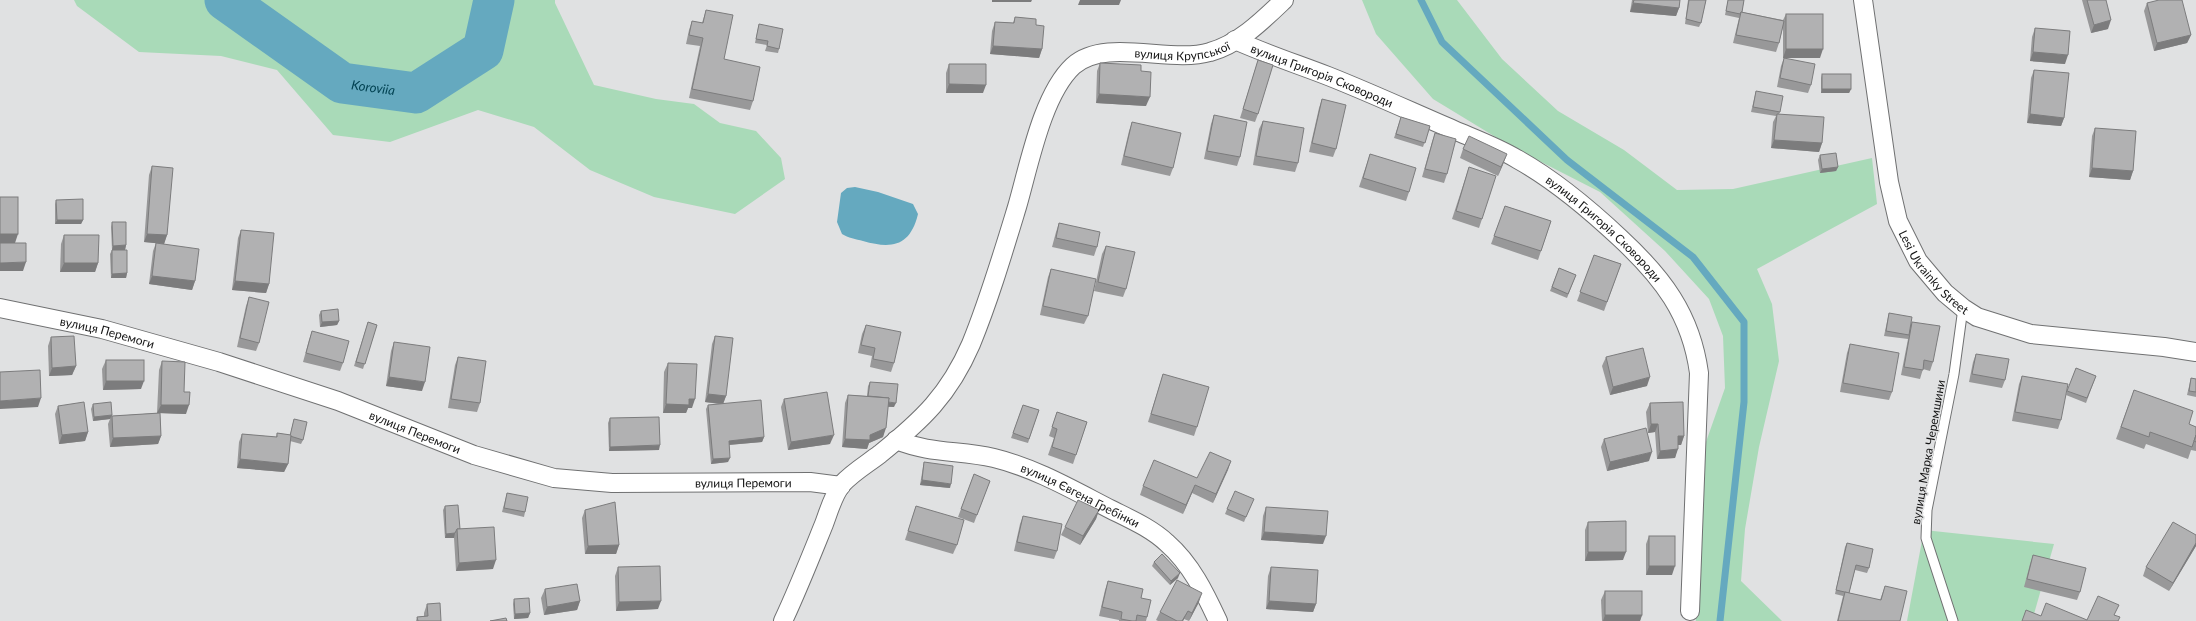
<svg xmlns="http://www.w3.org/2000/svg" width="2196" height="621" font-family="Lato,sans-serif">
<rect width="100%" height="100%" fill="#e0e1e2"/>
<g fill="#a9dab8">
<polygon points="74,0 555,0 555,3 594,85 656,99 694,104 720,123 756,131 781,158 785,179 735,214 654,197 590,170 534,127 478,110 390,142 333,135 277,70 221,56 139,52 77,6"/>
<polygon points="1362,0 1457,0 1502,59 1558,111 1624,150 1677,190 1733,189 1872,158 1877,204 1757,269 1772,304 1779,361 1759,447 1745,529 1741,581 1782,621 1696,621 1683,558 1694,476 1725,388 1723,336 1709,299 1665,251 1600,192 1512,147 1433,99 1376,34"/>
<polygon points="1924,530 2054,544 2032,621 1907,621"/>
</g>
<path fill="#65a9bf" d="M855,187L878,192L913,204L918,214C910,247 891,249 863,241C856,239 848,238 842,234L837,222L841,193L847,188Z"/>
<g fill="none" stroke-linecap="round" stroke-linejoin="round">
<polyline stroke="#65a9bf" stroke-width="7" points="1421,0 1442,42 1567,160 1693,257 1744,322 1744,402 1720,621"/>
<path stroke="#65a9bf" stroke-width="41" id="s1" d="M225,0L342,83L416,93L483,50L494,0"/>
<g stroke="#707172" stroke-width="11">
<polyline id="service" points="1953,621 1926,538 1927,510 1954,374 1963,308"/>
</g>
<g stroke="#707172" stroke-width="20">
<g id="minor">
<path id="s2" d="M1863,0L1889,182L1898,221L1918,261L1945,293L1963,308L1977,317L2031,334L2164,347L2196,352"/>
<path id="s3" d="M1235,40C1266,54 1297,64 1328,76C1371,93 1412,112 1454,130C1475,139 1497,147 1517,159C1555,180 1588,208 1620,238C1662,277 1691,314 1699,373L1690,611"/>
<path id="s4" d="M0,308L102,329L219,362L338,401L474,455L554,478L612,483L810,482L841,486"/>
<path id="s5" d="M896,440C931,454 959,450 994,458C1035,468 1073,490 1110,509C1130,519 1151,528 1167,543C1191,564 1205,593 1218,621"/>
<path id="s6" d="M783,621C798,589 811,556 824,524C829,511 833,495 842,484C853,472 867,464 880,454C922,420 949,395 971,344C989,300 1003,253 1017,207C1029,166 1042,95 1073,66C1105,37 1170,64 1210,52C1239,44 1263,20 1284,0"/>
</g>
</g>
<use href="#service" stroke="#fff" stroke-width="9"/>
<use href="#minor" stroke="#fff" stroke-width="18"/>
</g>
<g fill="#989899">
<polygon points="1632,0 1680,0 1679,8 1676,16 1630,12"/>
<polygon points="1688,0 1706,0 1701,23 1699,27 1685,24"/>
<polygon points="1728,0 1744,0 1742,12 1783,20 1786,14 1820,58 1786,58 1811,85 1808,93 1777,87 1781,66 1784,58 1783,58 1783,27 1779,43 1776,52 1733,43 1739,18 1725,15"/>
<polygon points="2082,0 2106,0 2108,29 2091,33"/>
<polygon points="2147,3 2191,35 2187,43 2154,51 2144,11"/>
<polygon points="706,10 724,59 753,101 750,110 689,98 700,46 686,44 689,30 692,21 702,23"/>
<polygon points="1015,17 1036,25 1042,49 1039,58 990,54 992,31 995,22 1013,23"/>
<polygon points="759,24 779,49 778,53 765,51 767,45 755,43 758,28"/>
<polygon points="2035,28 2065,64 2030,61 2032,37"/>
<polygon points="1258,60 1258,114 1255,122 1240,118"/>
<polygon points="1100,63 1146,106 1096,103 1097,71"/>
<polygon points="949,64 983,93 946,93 946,73"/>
<polygon points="2034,70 2064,118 2061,126 2027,123 2031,78"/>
<polygon points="1822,74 1851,89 1849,93 1821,93 1821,78"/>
<polygon points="1756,91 1780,112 1779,114 1822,143 1819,152 1771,148 1773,122 1776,116 1751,112 1755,95"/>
<polygon points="1322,99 1336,149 1333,157 1309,152 1319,108"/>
<polygon points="1214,115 1240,157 1237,166 1204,159 1211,124"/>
<polygon points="1401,117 1430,126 1423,147 1394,138"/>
<polygon points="1263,121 1298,163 1295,172 1253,165 1259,129"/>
<polygon points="1132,122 1173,168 1170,176 1121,165 1129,131"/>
<polygon points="2095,128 2133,171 2130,180 2089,177 2092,136"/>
<polygon points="1435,133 1447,174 1444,183 1422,177 1432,142"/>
<polygon points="1463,149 1504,162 1498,176 1460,158"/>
<polygon points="1370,154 1409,192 1406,201 1359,187"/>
<polygon points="1820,155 1838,167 1836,171 1820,173 1818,160"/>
<polygon points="152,166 167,235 164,244 195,281 192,290 149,284 153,251 156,243 144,242 149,175"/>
<polygon points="1469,167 1482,219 1479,228 1452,219"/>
<polygon points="56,200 83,220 81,224 55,224 55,204"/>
<polygon points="1505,206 1551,221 1538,260 1491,244"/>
<polygon points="112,222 126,245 125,250 127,273 126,278 111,278 110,254 112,250 111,227"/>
<polygon points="1059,223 1097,247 1094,256 1052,247 1056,232"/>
<polygon points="241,230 269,284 266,293 232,290 238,238"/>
<polygon points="64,235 98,263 95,272 60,272 61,244"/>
<polygon points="1106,246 1126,289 1123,297 1094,291 1102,254"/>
<polygon points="1594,255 1621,264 1604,311 1577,301"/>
<polygon points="1559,268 1576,275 1567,298 1550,291"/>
<polygon points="1051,269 1088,316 1084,324 1040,315 1048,277"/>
<polygon points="249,297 259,343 256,351 237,347 246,306"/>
<polygon points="321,311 339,321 337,325 320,327 319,315"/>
<polygon points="1889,313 1911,326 1912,322 1933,362 1930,371 1923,369 1920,379 1901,375 1908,339 1884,336 1888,317"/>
<polygon points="368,322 377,325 363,369 354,366"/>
<polygon points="866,325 894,363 891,372 870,367 872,356 858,353 862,334"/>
<polygon points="312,331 343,363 340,371 303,362 309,340"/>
<polygon points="715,336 726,396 723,404 764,437 762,442 729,445 728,462 711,464 706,409 708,405 719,404 705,402 712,344"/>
<polygon points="51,337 76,366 72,375 49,376 48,346"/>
<polygon points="394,342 422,391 386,386 391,351"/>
<polygon points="1850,344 1892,392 1889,400 1840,392 1847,353"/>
<polygon points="1976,354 2005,380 2002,388 1969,382 1973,362"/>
<polygon points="458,357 480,403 477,412 448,408 455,365"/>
<polygon points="1606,357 1647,386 1610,395 1602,366"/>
<polygon points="106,360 141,389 103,390 102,369"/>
<polygon points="162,361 184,392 186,414 160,413 161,436 158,444 110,447 108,424 110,419 93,421 91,409 93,404 112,415 112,416 157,413 159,370"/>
<polygon points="668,363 692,408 688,408 686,413 663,413 664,372"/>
<polygon points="2076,368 2096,376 2086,403 2066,395"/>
<polygon points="1163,374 1197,427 1194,436 1148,422"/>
<polygon points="2022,376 2061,420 2058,429 2012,421 2019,384"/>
<polygon points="2191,378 2196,379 2196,397 2187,395 2190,382"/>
<polygon points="870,382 894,407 888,407 883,437 869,443 867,449 842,447 845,403 848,395 867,396 868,386"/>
<polygon points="2134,390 2189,424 2196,427 2196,451 2191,450 2188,459 2146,444 2144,449 2116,439"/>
<polygon points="784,399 830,444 788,450 781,407"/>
<polygon points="1650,403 1684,436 1681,445 1678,445 1675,458 1657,459 1655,432 1648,433 1646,412"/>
<polygon points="1023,405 1039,410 1028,443 1011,438"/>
<polygon points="58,406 88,432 85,441 59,444 55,414"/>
<polygon points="1057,412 1087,422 1073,464 1048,455 1054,438 1049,436"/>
<polygon points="610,418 659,450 609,451 608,423"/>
<polygon points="294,419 303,440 301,444 290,441 288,464 284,472 237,468 239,442 242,434 276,437 277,433 290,435"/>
<polygon points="1604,439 1649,461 1607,471 1601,447"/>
<polygon points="1231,461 1213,503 1192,493 1183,514 1140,495 1143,486 1197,478"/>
<polygon points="924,462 950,488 920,485 923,467"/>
<polygon points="974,474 990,481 974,523 958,517"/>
<polygon points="507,493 525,512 524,517 502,512"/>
<polygon points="1252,503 1244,522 1225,514 1227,509"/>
<polygon points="445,506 460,529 493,569 456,571 454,538 445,538 443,510"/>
<polygon points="916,506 957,545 953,554 905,540"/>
<polygon points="1266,507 1323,544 1261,540 1263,516"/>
<polygon points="585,510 619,545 616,554 585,554 582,518"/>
<polygon points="1099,510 1096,519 1080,545 1061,535 1065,527"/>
<polygon points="1023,516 1057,551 1054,559 1014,551 1020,524"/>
<polygon points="1588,522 1623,560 1585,561 1585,530"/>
<polygon points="2196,535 2196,546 2169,591 2143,576 2146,567"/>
<polygon points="1649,536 1672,575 1646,575 1646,544"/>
<polygon points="1847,543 1869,568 1867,573 1855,570 1849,593 1880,600 1885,586 1900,621 1837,621 1843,596 1835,594 1845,547"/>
<polygon points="2033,555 2080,592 2077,600 2024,587 2030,564"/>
<polygon points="1154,562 1178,578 1170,585 1152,566"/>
<polygon points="618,567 658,609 616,611 615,576"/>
<polygon points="1271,567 1316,604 1313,612 1266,609 1268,576"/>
<polygon points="1108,581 1141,598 1147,617 1146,621 1119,621 1119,620 1099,616 1105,590"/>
<polygon points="545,589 580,601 577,610 544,615 541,598"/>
<polygon points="1605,591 1642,615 1640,621 1602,621 1601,600"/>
<polygon points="514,599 530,613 528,618 514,619 513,604"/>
<polygon points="1199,602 1189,621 1184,619 1183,621 1158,621 1156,620 1160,612"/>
<polygon points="427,604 441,621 416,621 417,617 424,616 424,613"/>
</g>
<g fill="#7c7c7d">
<polygon points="992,0 1032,0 1031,2 992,2"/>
<polygon points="1080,0 1121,0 1119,5 1078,5"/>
<polygon points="1633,3 1679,8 1676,16 1630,12"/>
<polygon points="2111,20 2108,29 2091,33 2094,25"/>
<polygon points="2191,35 2187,43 2154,51 2157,43"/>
<polygon points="993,46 1042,49 1039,58 990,54"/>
<polygon points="1786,49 1823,49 1820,58 1783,58"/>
<polygon points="2033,52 2068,55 2065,64 2030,61"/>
<polygon points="949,84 986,85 983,93 946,93"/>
<polygon points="1822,89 1851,89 1849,93 1821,93"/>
<polygon points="1099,94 1150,97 1146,106 1096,103"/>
<polygon points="2030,114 2064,118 2061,126 2027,123"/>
<polygon points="1774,140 1822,143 1819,152 1771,148"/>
<polygon points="1507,154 1504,162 1498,176 1501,167"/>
<polygon points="1838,167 1836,171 1820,173 1822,169"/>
<polygon points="2092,168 2133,171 2130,180 2089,177"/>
<polygon points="57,220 83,220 81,224 55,224"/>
<polygon points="0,234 18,234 15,243 0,243"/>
<polygon points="147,234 167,235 164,244 144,242"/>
<polygon points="126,245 125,250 112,250 113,246"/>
<polygon points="26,262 23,271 0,271 0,263"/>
<polygon points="64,263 98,263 95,272 60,272"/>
<polygon points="127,273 126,278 111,278 112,274"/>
<polygon points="152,276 195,281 192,290 149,284"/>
<polygon points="235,281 269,284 266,293 232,290"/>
<polygon points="339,321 337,325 320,327 322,322"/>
<polygon points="76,366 72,375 49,376 52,368"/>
<polygon points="389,377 425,382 422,391 386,386"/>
<polygon points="1650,377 1647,386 1610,395 1613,387"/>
<polygon points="106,381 144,381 141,389 103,390"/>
<polygon points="708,394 726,396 723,404 705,402"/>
<polygon points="41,398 38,407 0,409 0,401"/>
<polygon points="689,399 695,399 692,408 688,408 686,413 663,413 666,404"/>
<polygon points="868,401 896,403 894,407 866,405"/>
<polygon points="161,405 189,405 186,414 157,413"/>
<polygon points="112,415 110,419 93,421 94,417"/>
<polygon points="1651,424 1658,424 1655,432 1648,433"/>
<polygon points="886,428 883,437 869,443 867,449 842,447 845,439 870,435"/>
<polygon points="88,432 85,441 59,444 62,435"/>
<polygon points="834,435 830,444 788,450 791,442"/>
<polygon points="161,436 158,444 110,447 113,438"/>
<polygon points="1678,436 1684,436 1681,445 1675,445"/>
<polygon points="764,437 762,442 727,445 729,441"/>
<polygon points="660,445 659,450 609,451 610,447"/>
<polygon points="1678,449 1675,458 1657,459 1660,451"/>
<polygon points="1652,452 1649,461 1607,471 1610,462"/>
<polygon points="730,458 728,462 711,464 713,459"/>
<polygon points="240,459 288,464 284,472 237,468"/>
<polygon points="1231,461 1228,470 1213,503 1216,494"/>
<polygon points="922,480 951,484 950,488 920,485"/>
<polygon points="1195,485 1192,493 1183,514 1186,505"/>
<polygon points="1099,510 1096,519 1080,545 1083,536"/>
<polygon points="1264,532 1326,536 1323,544 1261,540"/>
<polygon points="455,533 454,538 445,538 446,534"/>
<polygon points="2196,543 2196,546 2169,591 2173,583"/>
<polygon points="619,545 616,554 585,554 588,546"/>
<polygon points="1588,552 1626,552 1623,560 1585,561"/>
<polygon points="496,560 493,569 456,571 459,563"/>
<polygon points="1649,566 1675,566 1672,575 1646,575"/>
<polygon points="1180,573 1178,578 1170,585 1171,581"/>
<polygon points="1202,593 1199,602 1189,621 1192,613"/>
<polygon points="580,601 577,610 544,615 547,607"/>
<polygon points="661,601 658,609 616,611 619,602"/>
<polygon points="1269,601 1316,604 1313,612 1266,609"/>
<polygon points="1188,611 1183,621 1182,621"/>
<polygon points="530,613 528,618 514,619 515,614"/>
<polygon points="1605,615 1642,615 1640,621 1603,621"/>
</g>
<g fill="#b1b1b2" stroke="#7c7c7d">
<polygon points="1634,0 1680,0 1679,8 1633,3"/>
<polygon points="1689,0 1706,0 1701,23 1686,19"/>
<polygon points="1728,0 1744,0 1742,12 1741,12 1740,14 1726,11"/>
<polygon points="2087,0 2106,0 2111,20 2094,25"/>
<polygon points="2159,0 2182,0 2191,35 2157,43 2147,3"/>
<polygon points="706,10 733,15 724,59 760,67 753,101 692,89 703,38 689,35 692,21 703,23"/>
<polygon points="1741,12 1784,21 1779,43 1736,35"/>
<rect x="1786" y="14" width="37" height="35"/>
<polygon points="1015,17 1036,19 1036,25 1044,26 1042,49 993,46 995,22 1014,23"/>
<polygon points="759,24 783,29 779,49 767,46 768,41 756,39"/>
<polygon points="2035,28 2070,31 2068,55 2033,52"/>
<polygon points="1784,58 1815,64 1811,85 1780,78"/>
<polygon points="1258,60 1273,65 1258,114 1243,109"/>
<polygon points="1100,63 1141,65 1141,71 1151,72 1150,97 1099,94"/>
<polygon points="949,64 986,64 986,85 949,84"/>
<polygon points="2034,70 2069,73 2064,118 2030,114"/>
<rect x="1822" y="74" width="29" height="15"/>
<polygon points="1756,91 1783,96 1780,112 1753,107"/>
<polygon points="1322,99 1346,105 1336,149 1312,143"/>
<polygon points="1777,114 1824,117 1822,143 1774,140"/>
<polygon points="1214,115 1247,122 1240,157 1207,151"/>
<polygon points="1401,117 1430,126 1425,143 1396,134"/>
<polygon points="1263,121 1304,128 1298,163 1256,156"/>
<polygon points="1132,122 1181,133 1173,168 1124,156"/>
<polygon points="2095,128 2136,131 2133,171 2092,168"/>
<polygon points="1435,133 1456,139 1447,174 1425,169"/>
<polygon points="1469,136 1507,154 1501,167 1463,149"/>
<polygon points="1836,153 1838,167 1822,169 1820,155"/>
<polygon points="1370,154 1416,168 1409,192 1363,178"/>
<polygon points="152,166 173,168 167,235 147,234"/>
<polygon points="1469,167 1496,176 1482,219 1456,211"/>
<rect x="0" y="197" width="18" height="37"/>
<polygon points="83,199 83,220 57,220 56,200"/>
<polygon points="1505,206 1551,221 1541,251 1494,236"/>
<polygon points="112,222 126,222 126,245 113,246"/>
<polygon points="1059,223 1100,232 1097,247 1056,238"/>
<polygon points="241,230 274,233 269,284 235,281"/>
<polygon points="64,235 99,235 98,263 64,263"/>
<polygon points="0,243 26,243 26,262 0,263"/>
<polygon points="156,243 199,249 195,281 152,276"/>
<polygon points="1106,246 1135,252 1126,289 1098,282"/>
<polygon points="112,250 127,250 127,273 112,274"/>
<polygon points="1594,255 1621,264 1607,302 1580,292"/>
<polygon points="1559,268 1576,275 1568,294 1552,287"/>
<polygon points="1051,269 1096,279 1088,316 1043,306"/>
<polygon points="249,297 269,302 259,343 240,338"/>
<polygon points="338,309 339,321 322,322 321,311"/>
<polygon points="1889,313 1912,317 1909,335 1886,331"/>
<polygon points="368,322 377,325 365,364 356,362"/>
<polygon points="1912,322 1940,326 1933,362 1924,360 1923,370 1904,367"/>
<polygon points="866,325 901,332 894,363 873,359 875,348 861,345"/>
<polygon points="312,331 349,341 343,363 306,353"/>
<polygon points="74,336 76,366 52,368 51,337"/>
<polygon points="715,336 733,338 726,396 708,394"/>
<polygon points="394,342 430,347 425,382 389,377"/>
<polygon points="1850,344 1899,353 1892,392 1843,383"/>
<polygon points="1643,348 1650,377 1613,387 1606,357"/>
<polygon points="1976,354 2009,359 2005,380 1972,374"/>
<polygon points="458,357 486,361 480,403 451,399"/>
<rect x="106" y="360" width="38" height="21"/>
<polygon points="162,361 185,362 184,392 190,392 189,405 161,405"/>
<polygon points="668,363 697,364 695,399 689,399 689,405 666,404"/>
<polygon points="2076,368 2096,376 2087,398 2067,391"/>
<polygon points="40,370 41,398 0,401 0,372"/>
<polygon points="1163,374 1209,387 1197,427 1151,414"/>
<polygon points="2022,376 2068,384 2061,420 2015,412"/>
<polygon points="2191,378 2196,379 2196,392 2189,391"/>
<polygon points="870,382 898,384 896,403 888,402 889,398 868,396"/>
<polygon points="2134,390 2193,411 2189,424 2196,427 2196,435 2192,447 2150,432 2149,437 2121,427"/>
<polygon points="827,392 834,435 791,442 784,399"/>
<polygon points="848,395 889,398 886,428 870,435 870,440 845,439"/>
<polygon points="761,400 764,437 729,441 730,458 713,459 708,405"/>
<polygon points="84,402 88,432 62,435 58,406"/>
<polygon points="111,402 112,415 94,417 93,404"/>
<polygon points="1683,402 1684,436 1678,436 1678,449 1660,451 1658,424 1651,424 1650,403"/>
<polygon points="1023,405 1039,410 1029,439 1013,433"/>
<polygon points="1057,412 1087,422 1076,455 1052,447 1057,429 1052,427"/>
<polygon points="160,413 161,436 113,438 112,416"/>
<polygon points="659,417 660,445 610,447 610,418"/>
<polygon points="294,419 307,422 303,440 290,436"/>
<polygon points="1646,428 1652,452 1610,462 1604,439"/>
<polygon points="277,433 291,435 288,464 240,459 242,434 277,437"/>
<polygon points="2196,435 2196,442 2194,441"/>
<polygon points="1210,452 1231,461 1216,494 1195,485 1186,505 1143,486 1154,460 1197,478"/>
<polygon points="924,462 953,466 951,484 922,480"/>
<polygon points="974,474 990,481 977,515 961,509"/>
<polygon points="1235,491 1254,499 1246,517 1227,509"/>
<polygon points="507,493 528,497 525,512 504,508"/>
<polygon points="1078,500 1099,510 1083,536 1065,527"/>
<polygon points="615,502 619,545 588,546 585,510"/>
<polygon points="458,505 460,529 457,529 455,533 446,534 445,506"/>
<polygon points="916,506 964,520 957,545 908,531"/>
<polygon points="1266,507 1328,511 1326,536 1264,532"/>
<polygon points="1023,516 1062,524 1057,551 1017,542"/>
<polygon points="1626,521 1626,552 1588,552 1588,522"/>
<polygon points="2173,522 2196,535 2196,543 2173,583 2146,567"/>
<polygon points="494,527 496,560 459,563 457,529"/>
<rect x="1649" y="536" width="26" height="30"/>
<polygon points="1847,543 1873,549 1869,568 1856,565 1849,593 1836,590"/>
<polygon points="1162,554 1180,573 1171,581 1154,562"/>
<polygon points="2033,555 2086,568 2080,592 2027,579"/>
<polygon points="660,566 661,601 619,602 618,567"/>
<polygon points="1271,567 1318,570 1316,604 1269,601"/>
<polygon points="1177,580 1202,593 1192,613 1188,611 1182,621 1177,621 1160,612"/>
<polygon points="1108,581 1143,589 1141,598 1151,600 1147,617 1137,615 1136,621 1132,621 1121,619 1122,612 1102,607"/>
<polygon points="577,584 580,601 547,607 545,589"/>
<polygon points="1885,586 1907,591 1900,621 1838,621 1845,592 1881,600"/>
<rect x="1605" y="591" width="37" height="24"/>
<polygon points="2098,596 2119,605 2114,615 2120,617 2118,621 2022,621 2026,610 2041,616 2046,603 2087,620"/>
<polygon points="529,598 530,613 515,614 514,599"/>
<polygon points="440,603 441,621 418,621 417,617 428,616 427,604"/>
<polygon points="506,618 507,621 490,621"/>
</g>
<g text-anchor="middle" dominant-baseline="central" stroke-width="3" stroke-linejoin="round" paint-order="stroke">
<g font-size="12" fill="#141414" stroke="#e0e1e2">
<text stroke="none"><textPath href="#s6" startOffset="753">вулиця Крупської</textPath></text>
<text stroke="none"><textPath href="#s3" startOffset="94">вулиця Григорія Сковороди</textPath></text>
<text stroke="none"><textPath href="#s3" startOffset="418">вулиця Григорія Сковороди</textPath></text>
<text stroke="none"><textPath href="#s2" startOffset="287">Lesi Ukrainky Street</textPath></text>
<text stroke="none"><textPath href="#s4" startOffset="110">вулиця Перемоги</textPath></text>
<text stroke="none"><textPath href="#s4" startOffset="434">вулиця Перемоги</textPath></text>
<text transform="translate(1928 452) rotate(-80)">вулиця Марка Черемшини</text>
<text stroke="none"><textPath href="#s4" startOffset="770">вулиця Перемоги</textPath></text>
<text stroke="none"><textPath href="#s5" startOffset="194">вулиця Євгена Гребінки</textPath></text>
</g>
<g font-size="13" font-style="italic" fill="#004151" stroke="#e0e1e2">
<text stroke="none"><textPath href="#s1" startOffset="175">Koroviia</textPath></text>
</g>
</g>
</svg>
